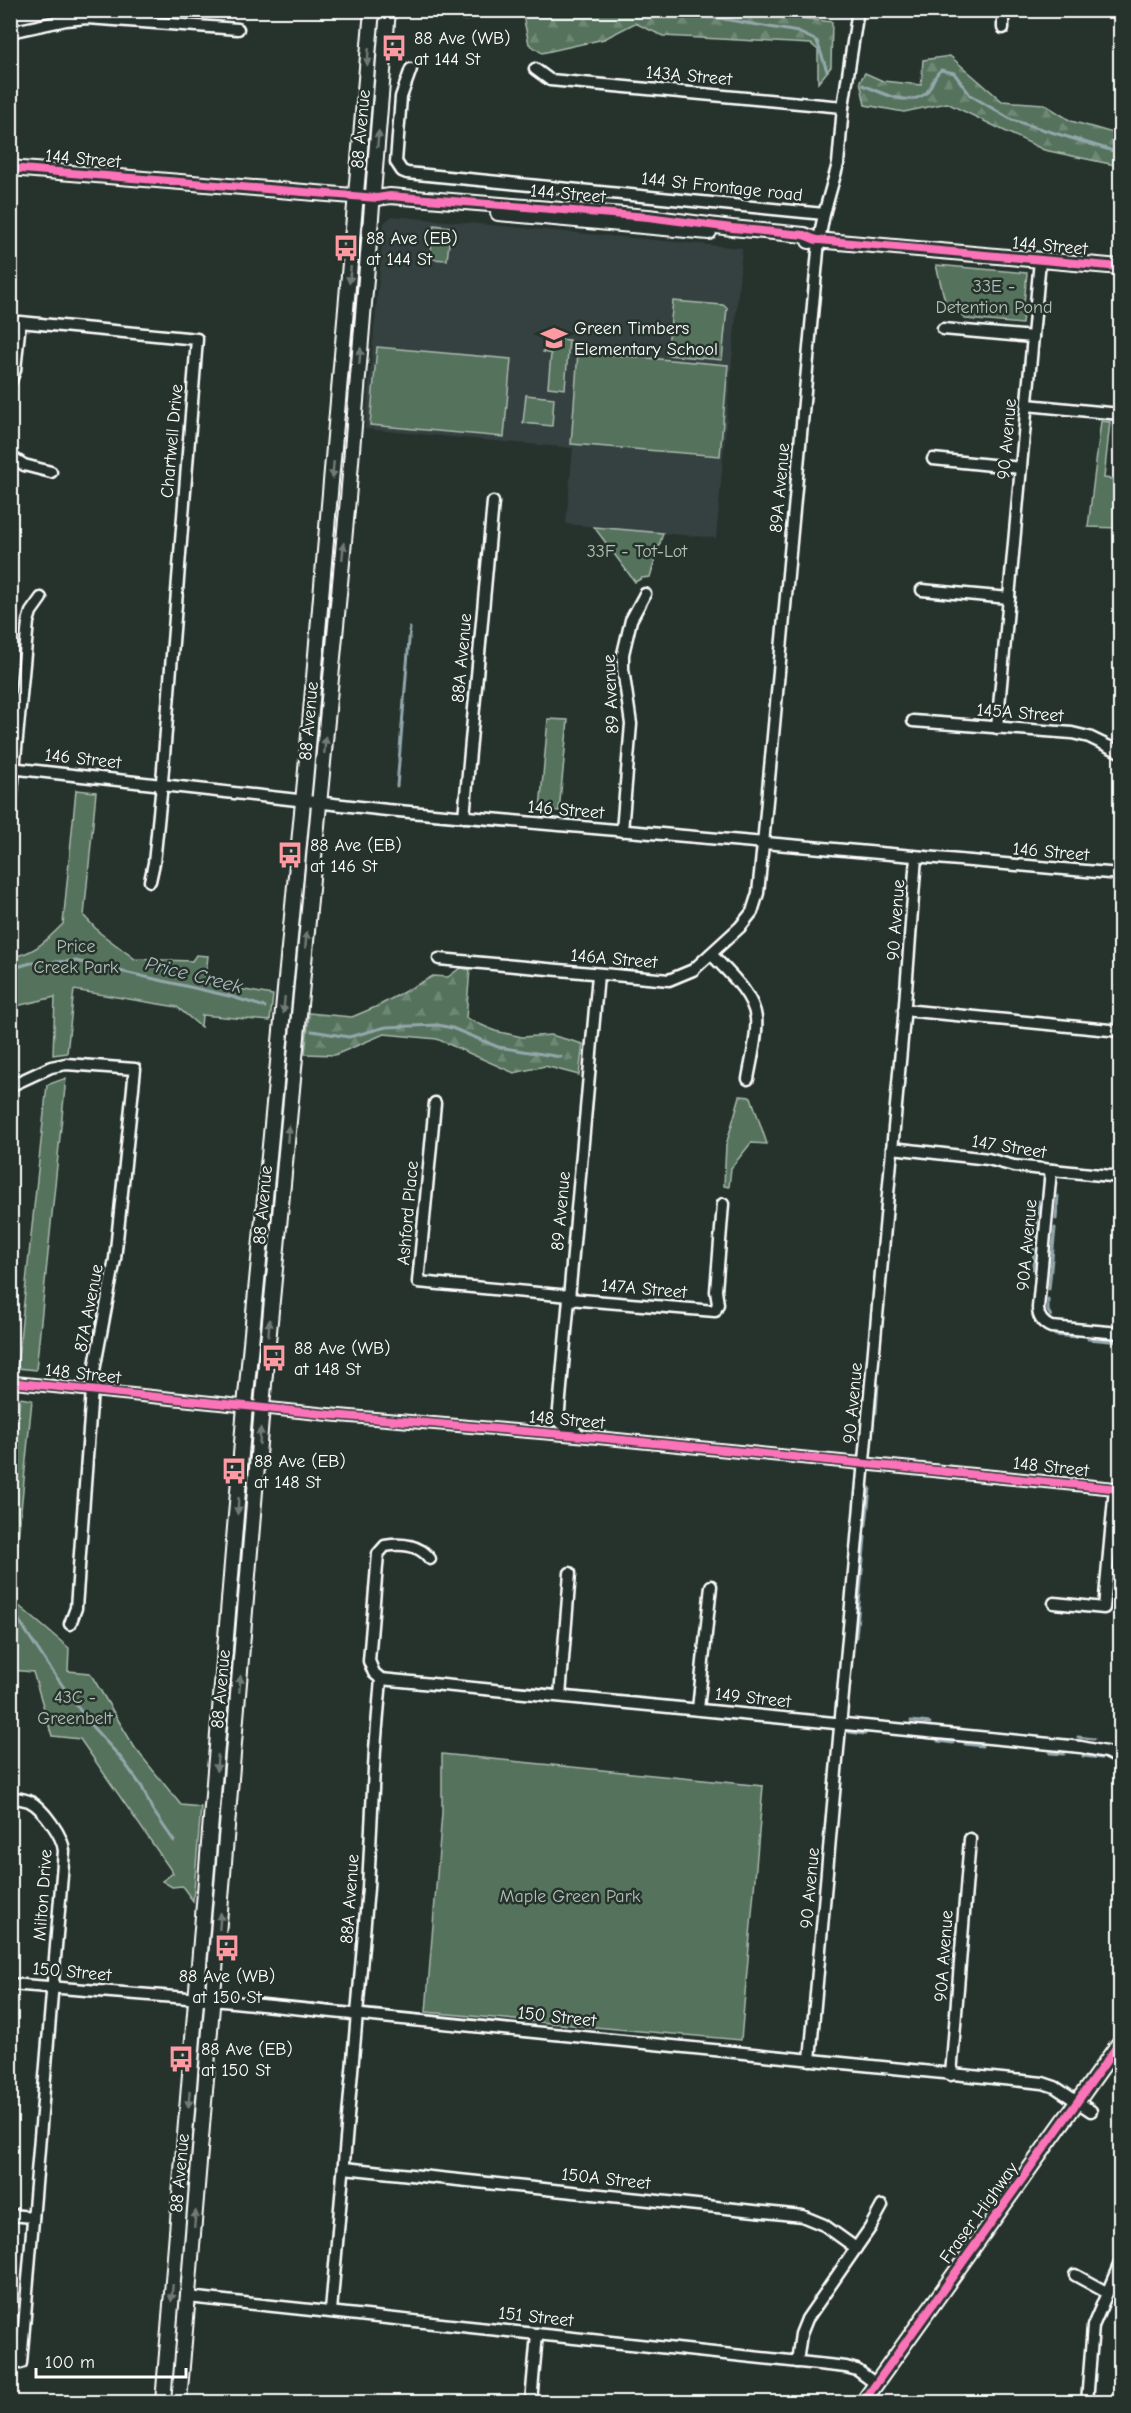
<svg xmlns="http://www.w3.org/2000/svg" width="1131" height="2413" font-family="'Comic Neue',sans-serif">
<defs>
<pattern id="forest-firs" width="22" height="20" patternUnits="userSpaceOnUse" patternTransform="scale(1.5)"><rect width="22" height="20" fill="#55735c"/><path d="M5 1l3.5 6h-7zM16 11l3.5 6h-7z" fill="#6e8874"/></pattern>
</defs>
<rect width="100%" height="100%" fill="#26332d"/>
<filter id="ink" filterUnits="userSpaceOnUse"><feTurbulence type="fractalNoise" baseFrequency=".0167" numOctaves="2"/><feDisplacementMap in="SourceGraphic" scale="12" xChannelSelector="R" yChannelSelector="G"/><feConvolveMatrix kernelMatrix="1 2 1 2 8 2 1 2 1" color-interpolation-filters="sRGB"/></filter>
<g filter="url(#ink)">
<polygon fill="#354040" points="392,216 742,248 716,538 566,524 573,448 365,429 384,223"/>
<g fill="url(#forest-firs)" stroke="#aab9ae" stroke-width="1.5">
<polygon points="737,10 832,22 831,67 818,83 818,50 811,44 663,36 635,23 604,39 542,53 529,44 522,11"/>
<polygon points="399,11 399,10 503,11 467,20 400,15"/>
<polygon points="950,56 1002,101 1044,104 1071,121 1120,135 1120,166 1044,150 947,103 904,112 865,105 860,81 865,73 883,81 921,85 923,60"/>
<polygon points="460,968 470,969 466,1018 495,1031 522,1037 551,1035 583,1044 579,1075 545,1066 514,1073 437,1039 384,1034 335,1055 305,1054 309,1013 352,1017 378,1006 433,976 448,977"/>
</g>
<g fill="#55735c" stroke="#aab9ae" stroke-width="1.5">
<polygon points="434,225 451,227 447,260 430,259"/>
<polygon points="936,265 1027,273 1022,324 966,319 957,311 947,309"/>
<polygon points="673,301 723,305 727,308 722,360 667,355"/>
<polygon points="545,338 569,340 565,389 548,387 551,354 543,352"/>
<polygon points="377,347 511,359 504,437 370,425"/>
<polygon points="578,352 728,365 720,456 571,444"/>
<polygon points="526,395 554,398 552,426 523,423"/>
<polygon points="1101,421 1110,422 1104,478 1120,480 1120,528 1088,527"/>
<polygon points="594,527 663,533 650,577 642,578 635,582"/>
<polygon points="548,719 568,720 559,811 540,809"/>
<path d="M76,790L96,792L84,916L100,933L135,959L192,961L196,955L208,956L205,983L273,995L270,1021L202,1015L201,1027L177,1007L74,990L67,1053L53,1055L55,997L12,1007L16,1023L11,1025V957C36,953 45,941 63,924Z"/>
<polygon points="66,1078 36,1370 17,1368 47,1085"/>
<polygon points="740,1096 751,1097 767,1144 751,1143 731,1168 729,1187 724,1186 726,1145"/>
<polygon points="20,1398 32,1400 12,1600 69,1648 68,1671 90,1673 135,1748 181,1805 201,1807 193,1901 182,1886 172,1887 162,1881 173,1873 80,1739 52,1736 33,1672 11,1670 10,1627 13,1624 10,1622 10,1497"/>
<polygon points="442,1754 763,1786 741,2040 426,2012 442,1813"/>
</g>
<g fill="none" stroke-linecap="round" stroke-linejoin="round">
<g stroke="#94a7ac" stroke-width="3">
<polyline points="647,10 718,18 798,32 817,41 827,71"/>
<path d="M863,85C879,92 909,108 926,93C933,86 933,75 941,70L954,73L970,95L1012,120L1120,153"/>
<polyline points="397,786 410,628"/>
<polyline points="10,969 31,963 76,961 229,996 265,1007"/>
<polyline points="312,1031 349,1037 386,1027 438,1025 452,1028 498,1047 561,1057"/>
<polyline points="1038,1214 1039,1201"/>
<polyline points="1056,1219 1058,1196"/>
<polyline points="1035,1240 1037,1220"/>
<polyline points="1033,1269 1034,1249"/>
<polyline points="1049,1289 1055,1228"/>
<polyline points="1048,1299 1048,1311 1051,1316"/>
<polyline points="1055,1335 1076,1337"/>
<polyline points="1088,1339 1120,1342"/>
<polyline points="876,1413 878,1384"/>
<polyline points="866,1525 870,1488"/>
<polyline points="10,1607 48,1665 89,1723 121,1758 142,1787 152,1809 174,1841"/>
<polyline points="856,1637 865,1537"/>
<polyline points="911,1721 930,1723"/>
<polyline points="849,1732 865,1734"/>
<polyline points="1078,1737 1094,1739"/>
<polyline points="938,1741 953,1743"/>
<polyline points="965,1744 982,1746"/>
<polyline points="1050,1753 1064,1754"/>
<polyline points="1083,1756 1101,1758"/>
<polyline points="950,1960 951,1944"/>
</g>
<g stroke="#fff" stroke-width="15">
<g id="minor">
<polyline points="1003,10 1003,28"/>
<polyline points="10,32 66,20 87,18 238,29"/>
<polyline points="411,69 401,97 396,162 402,171 407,173 824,214"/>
<polyline points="535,69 550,80 843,107"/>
<polyline points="943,329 1033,337"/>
<polyline points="10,383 15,370 20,322 197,339 161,794 154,863 150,881"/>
<polyline points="1027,405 1120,414"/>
<polyline points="10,456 24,465 51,472"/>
<polyline points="933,459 1021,468"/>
<polyline points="922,590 1009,598"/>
<polyline points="913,721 1072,733 1089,737 1120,752"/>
<polyline points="997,728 1040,260"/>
<polyline points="10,768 387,810 1120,874"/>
<polyline points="10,812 28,622 31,612 41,598"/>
<polyline points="464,817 493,502"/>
<polyline points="622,831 631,724 623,669 623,654 631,620 645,594"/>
<path d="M711,954C727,971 753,993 756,1018C758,1035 751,1061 748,1079"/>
<polyline points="439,959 669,980 693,970 740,927 752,912 758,893 763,844 819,240 824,214 838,164 843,107 858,10"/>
<polyline points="904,1010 1120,1031"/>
<polyline points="10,1086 51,1067 66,1064 135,1069 115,1259 93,1376 76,1608 70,1624"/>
<polyline points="435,1103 418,1282 570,1296"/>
<polyline points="892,1148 988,1159 1014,1166 1120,1177"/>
<path d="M1051,1170L1038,1308C1038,1317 1042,1323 1051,1327L1120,1333"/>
<polyline points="569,1299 715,1311 718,1304 716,1291 723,1204"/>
<polyline points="10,1382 333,1415 582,1436 1120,1489"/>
<polyline points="580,1435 558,1421 598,975"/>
<polyline points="1054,1603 1104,1608 1115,1488"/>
<polyline points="381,1679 1081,1747 1106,1752 1120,1759"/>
<path d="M381,1679L374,1673L369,1661L378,1554L385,1546C402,1543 420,1545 430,1559"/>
<polyline points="560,1696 570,1573"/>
<polyline points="698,1709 711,1586"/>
<path d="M10,1798C17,1798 23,1799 29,1801C43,1808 63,1836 64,1851L21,2363L10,2362"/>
<polyline points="10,1984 213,2000 1043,2083 1055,2087 1091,2111"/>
<polyline points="810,2060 904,1017 916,857"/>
<polyline points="951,2075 970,1839"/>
<polyline points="344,2168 802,2216 824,2225 856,2248"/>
<polyline points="10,2215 33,2217"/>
<polyline points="1075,2275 1106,2292"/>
<polyline points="188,2297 846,2367 857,2370 876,2384"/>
<polyline points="331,2311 368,1888 375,1749 381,1679"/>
<polyline points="797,2362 801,2334 807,2319 870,2228 882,2206"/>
<polyline points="531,2402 537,2334"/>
<polyline points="1087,2402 1093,2326 1120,2263"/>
</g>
</g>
<g stroke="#fff" stroke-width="18">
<g id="major">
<polyline points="10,168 377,198 390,196 648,217 732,228 804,235 816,240"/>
<polyline points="498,213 709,232"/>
<polyline points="809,241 816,240 1120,267"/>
<polyline points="163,2402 245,1406 305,781 372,10"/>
<polyline points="179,2402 263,1395 348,499 388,10"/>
<polyline points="863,2402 1120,2042"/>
</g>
</g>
<use href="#minor" stroke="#26332d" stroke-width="10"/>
<use href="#major" stroke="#26332d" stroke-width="14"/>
<g stroke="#26332d" stroke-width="11">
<g id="cycleway">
<polyline points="10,168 377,198 390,196 648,217 732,228 804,235 816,240"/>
<polyline points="819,240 1120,267"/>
<polyline points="10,1382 333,1415 582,1436 1120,1489"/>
<polyline points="863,2402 1120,2042"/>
</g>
</g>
<use href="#cycleway" stroke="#fb73b8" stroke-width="8"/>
</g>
<defs><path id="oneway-solid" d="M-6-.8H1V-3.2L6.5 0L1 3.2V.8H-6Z" transform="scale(1.5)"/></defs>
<g fill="#727a76">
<use href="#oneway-solid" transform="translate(368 57) rotate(95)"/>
<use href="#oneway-solid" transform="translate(378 139) rotate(-85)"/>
<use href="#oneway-solid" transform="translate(350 275) rotate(95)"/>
<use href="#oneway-solid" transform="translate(360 356) rotate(-85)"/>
<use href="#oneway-solid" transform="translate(333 470) rotate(95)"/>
<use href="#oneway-solid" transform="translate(343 551) rotate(-85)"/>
<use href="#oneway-solid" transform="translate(325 745) rotate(-85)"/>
<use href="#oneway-solid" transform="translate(306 940) rotate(-85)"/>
<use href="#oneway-solid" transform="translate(284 1005) rotate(95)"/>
<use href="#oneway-solid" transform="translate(288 1134) rotate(-85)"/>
<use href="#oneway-solid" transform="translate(269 1328) rotate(-85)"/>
<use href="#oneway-solid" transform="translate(260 1436) rotate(-86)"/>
<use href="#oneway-solid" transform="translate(238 1506) rotate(94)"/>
<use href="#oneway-solid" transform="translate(240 1684) rotate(-85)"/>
<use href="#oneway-solid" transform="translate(217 1763) rotate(95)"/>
<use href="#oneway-solid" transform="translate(220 1921) rotate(-85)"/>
<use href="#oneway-solid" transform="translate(189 2099) rotate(95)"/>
<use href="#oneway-solid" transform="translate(195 2219) rotate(-85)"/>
<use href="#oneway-solid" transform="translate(172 2293) rotate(95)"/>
</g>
</g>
<defs>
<g id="bus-bare" transform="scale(2.07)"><path d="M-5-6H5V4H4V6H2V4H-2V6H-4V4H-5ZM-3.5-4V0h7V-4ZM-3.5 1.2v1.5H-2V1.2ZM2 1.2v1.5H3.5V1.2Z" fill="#ff9aa2" stroke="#26332d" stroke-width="2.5" paint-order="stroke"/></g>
<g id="school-bare" transform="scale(2.07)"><path d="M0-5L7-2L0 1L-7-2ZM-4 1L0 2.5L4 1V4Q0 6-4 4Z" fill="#ff9aa2" stroke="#26332d" stroke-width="2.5" paint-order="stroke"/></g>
</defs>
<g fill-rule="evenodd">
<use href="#bus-bare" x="394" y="48"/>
<use href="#bus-bare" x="346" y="248"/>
<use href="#school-bare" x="554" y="338"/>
<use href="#bus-bare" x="290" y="855"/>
<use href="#bus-bare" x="274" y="1358"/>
<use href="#bus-bare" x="234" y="1471"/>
<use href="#bus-bare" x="227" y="1948"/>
<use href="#bus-bare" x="181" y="2059"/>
</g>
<g text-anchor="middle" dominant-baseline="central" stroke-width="5" stroke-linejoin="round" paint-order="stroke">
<g font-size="18" fill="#fff" stroke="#26332d" text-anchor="start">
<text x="414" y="38">88 Ave (WB)<tspan x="414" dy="21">at 144 St</tspan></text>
<text x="366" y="238">88 Ave (EB)<tspan x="366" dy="21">at 144 St</tspan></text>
<text x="574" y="328">Green Timbers<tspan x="574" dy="21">Elementary School</tspan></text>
<text x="310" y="845">88 Ave (EB)<tspan x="310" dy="21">at 146 St</tspan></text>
<text x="294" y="1348">88 Ave (WB)<tspan x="294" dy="21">at 148 St</tspan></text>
<text x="254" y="1461">88 Ave (EB)<tspan x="254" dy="21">at 148 St</tspan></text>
<text x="227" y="1976" text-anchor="middle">88 Ave (WB)<tspan x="227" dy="21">at 150 St</tspan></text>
<text x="201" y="2049">88 Ave (EB)<tspan x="201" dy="21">at 150 St</tspan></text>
</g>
<g font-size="18" fill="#fff" stroke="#26332d">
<text transform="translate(689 76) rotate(5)">143A Street</text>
<text transform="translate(361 129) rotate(-85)">88 Avenue</text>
<text transform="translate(83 159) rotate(5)">144 Street</text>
<text transform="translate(722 187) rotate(6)">144 St Frontage road</text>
<text transform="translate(568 194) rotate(5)">144 Street</text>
<text transform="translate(1050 246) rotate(5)">144 Street</text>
<text transform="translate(1007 439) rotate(-85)">90 Avenue</text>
<text transform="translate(172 441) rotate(-85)">Chartwell Drive</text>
<text transform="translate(780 488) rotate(-85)">89A Avenue</text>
<text transform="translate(462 658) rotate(-85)">88A Avenue</text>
<text transform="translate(611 694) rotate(-93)">89 Avenue</text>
<text transform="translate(1020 713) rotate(4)">145A Street</text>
<text transform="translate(309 721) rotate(-85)">88 Avenue</text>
<text transform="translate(83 759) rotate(6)">146 Street</text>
<text transform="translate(566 810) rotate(5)">146 Street</text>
<text transform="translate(1051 852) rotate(5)">146 Street</text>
<text transform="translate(896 920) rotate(-86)">90 Avenue</text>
<text transform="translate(614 959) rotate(5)">146A Street</text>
<text transform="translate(1009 1147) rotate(9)">147 Street</text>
<text transform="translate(263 1205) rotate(-85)">88 Avenue</text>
<text transform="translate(561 1211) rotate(-85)">89 Avenue</text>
<text transform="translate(408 1213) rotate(-85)">Ashford Place</text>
<text transform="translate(1027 1245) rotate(-85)">90A Avenue</text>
<text transform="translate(644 1289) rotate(5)">147A Street</text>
<text transform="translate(89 1308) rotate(-79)">87A Avenue</text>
<text transform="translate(83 1374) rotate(6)">148 Street</text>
<text transform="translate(853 1403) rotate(-85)">90 Avenue</text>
<text transform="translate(567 1420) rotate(5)">148 Street</text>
<text transform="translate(1051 1467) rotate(6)">148 Street</text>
<text transform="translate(221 1689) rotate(-85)">88 Avenue</text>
<text transform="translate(753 1698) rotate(6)">149 Street</text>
<text transform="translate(810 1888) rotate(-85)">90 Avenue</text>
<text transform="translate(43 1895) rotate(-86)">Milton Drive</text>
<text transform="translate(350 1899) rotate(-86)">88A Avenue</text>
<text transform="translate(944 1956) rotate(-86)">90A Avenue</text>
<text transform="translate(72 1972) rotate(5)">150 Street</text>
<text transform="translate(557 2017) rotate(6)">150 Street</text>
<text transform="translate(180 2173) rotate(-85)">88 Avenue</text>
<text transform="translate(606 2179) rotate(6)">150A Street</text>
<text transform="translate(979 2213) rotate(-54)">Fraser Highway</text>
<text transform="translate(536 2317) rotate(6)">151 Street</text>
</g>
<g font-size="18" fill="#b2c0b6" stroke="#26332d">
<text x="994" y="286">33E -<tspan x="994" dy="21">Detention Pond</tspan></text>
<text x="637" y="551">33F - Tot-Lot</text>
<text x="76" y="946">Price<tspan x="76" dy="21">Creek Park</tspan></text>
<text x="75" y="1697">43C -<tspan x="75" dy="21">Greenbelt</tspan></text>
<text x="570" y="1896">Maple Green Park</text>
</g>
<g font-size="20" font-style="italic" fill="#afbdc0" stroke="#26332d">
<text transform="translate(194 975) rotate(14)">Price Creek</text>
</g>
</g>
<rect width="1131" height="2413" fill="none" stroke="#26332d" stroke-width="36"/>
<rect x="18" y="18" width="1095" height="2377" fill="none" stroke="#fff" stroke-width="2" filter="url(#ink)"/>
<path d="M36 2368v9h150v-9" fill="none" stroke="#ffffff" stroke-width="3"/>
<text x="45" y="2368" font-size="18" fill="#ffffff" stroke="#26332d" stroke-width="4.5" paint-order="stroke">100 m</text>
</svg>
